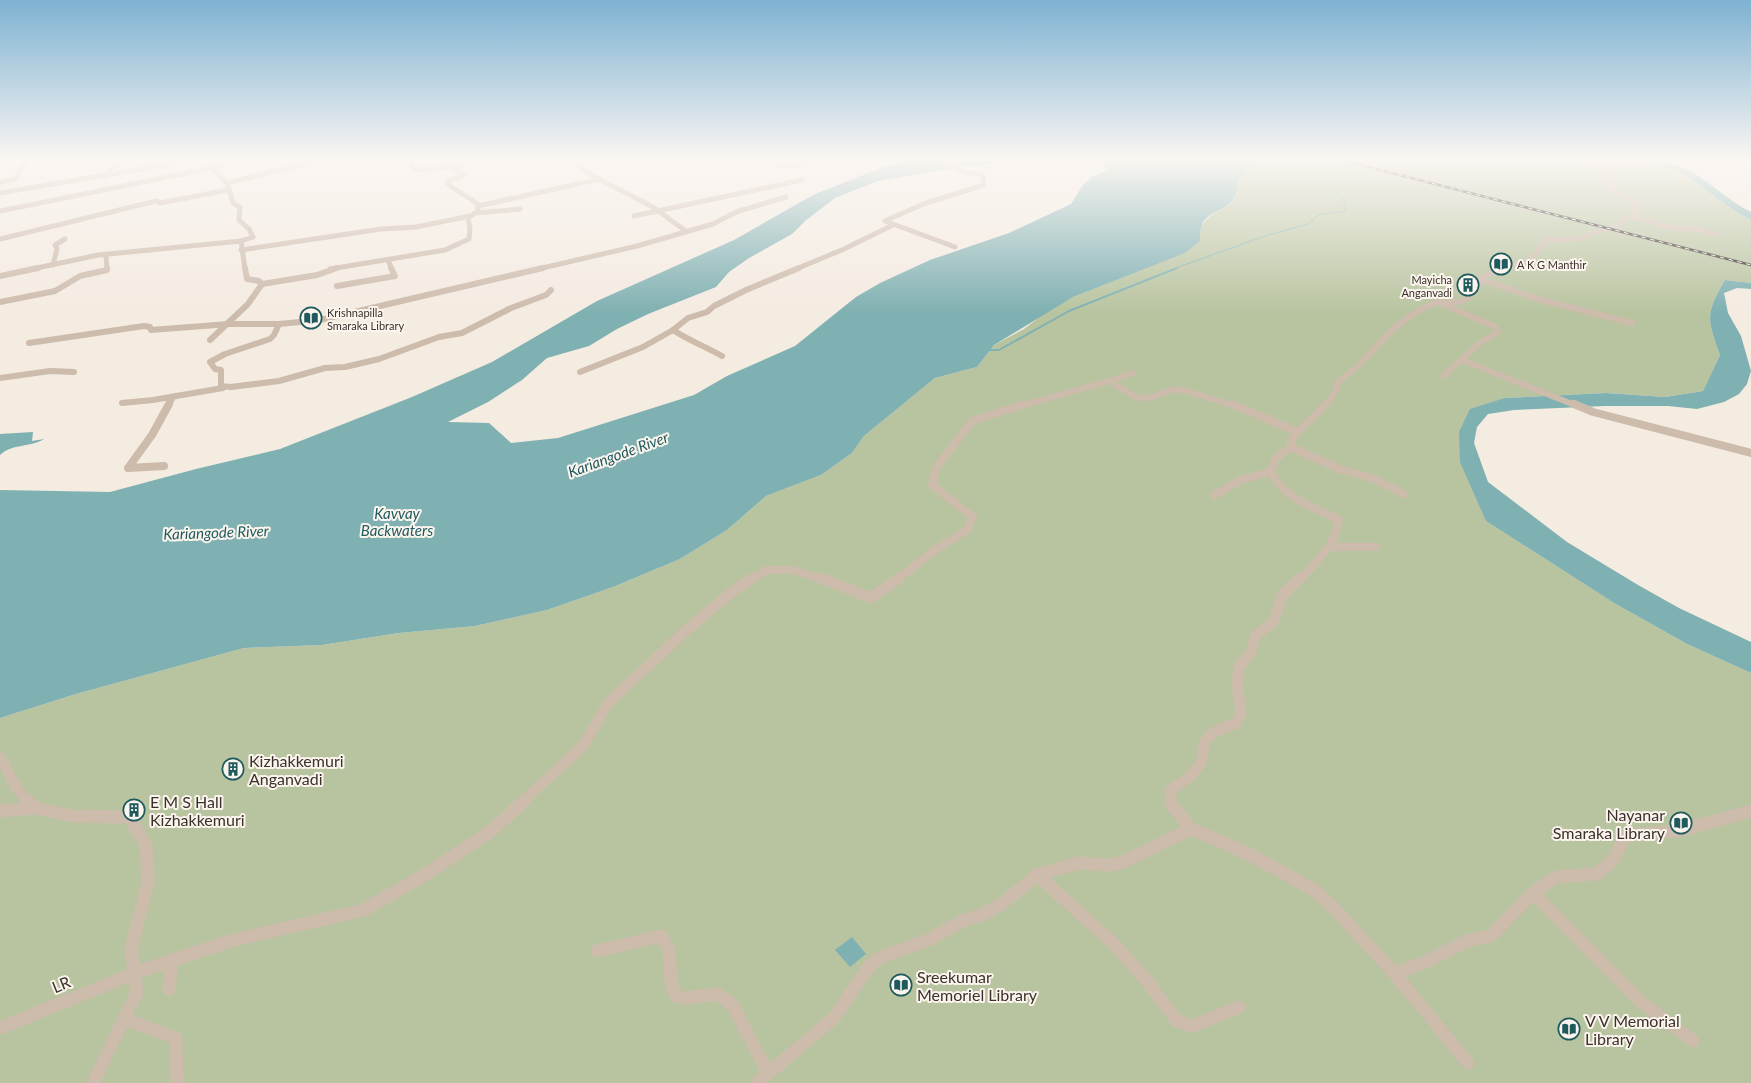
<svg xmlns="http://www.w3.org/2000/svg" width="1751" height="1083" font-family="Lato,sans-serif">
<rect width="100%" height="100%" fill="#f4ebe1"/>
<path fill="#b8c4a0" d="M1259,161H1654C1664,167 1675,171 1686,177C1709,190 1728,209 1751,220V283L1725,280C1705,314 1707,319 1720,355L1703,391L1665,397L1606,393L1505,398L1459,433L1486,521L1614,603L1687,644L1751,673V1083H0V718L76,694L244,648L322,645L399,633L475,626L547,610L613,587L680,559L727,530L766,496L821,475L852,453L864,436L935,378L977,367L994,345L1024,329L1046,312L1073,297L1158,263L1200,241C1200,236 1200,229 1202,225C1216,205 1239,211 1238,180Z"/>
<g fill="#7fb0b2">
<path d="M908,161H1018L959,167L878,181L835,198L805,221L792,234L749,258L729,272L716,287L648,314L617,329L589,346L547,358L522,380L488,402L448,422L489,423L511,443L558,438L694,395L727,376L795,346L856,297L880,283L930,260L1009,233L1071,204L1082,186L1092,177L1109,170L1100,161H1259L1238,180C1239,215 1206,206 1201,228C1200,232 1200,237 1200,241L1185,253L1073,297L994,345L977,367L935,378L864,436L852,453L821,475L766,496L727,530L680,559L613,587L547,610L475,626L399,633L322,645L244,648L76,694L0,718V490L110,492L196,469L280,449L412,397L492,362L597,301L734,240L813,195L883,167Z"/>
<path d="M1654,161C1693,161 1718,196 1751,212V220C1728,209 1709,190 1686,177C1676,171 1664,167 1654,161Z"/>
<path d="M1725,280L1751,283V289L1737,288L1724,293L1728,313L1741,336L1751,371L1747,384L1739,394L1724,402L1697,409L1668,406H1605L1514,410L1488,414L1477,427L1474,443L1488,482L1567,542L1638,585L1679,608L1751,642V673L1687,644L1614,603L1486,521L1460,462L1459,432L1470,409L1505,398L1606,393L1665,397L1703,391L1720,355C1707,319 1705,314 1725,280Z"/>
<path d="M33,432L32,441L44,439C30,448 13,443 0,455V434Z"/>
<polygon points="852,937 866,954 850,967 835,950"/>
</g>
<g fill="none" stroke-linecap="round" stroke-linejoin="round">
<polyline stroke="#7fb0b2" stroke-width="1" points="1173,269 1265,236 1308,224 1318,215 1345,211 1345,202 1334,191"/>
<polyline stroke="#7fb0b2" stroke-width="2" points="989,350 999,350 1069,311 1177,268"/>
<g stroke="#cdbbac" stroke-width="5">
<polyline points="219,161 224,165 212,168 227,183 233,203 240,207 239,220 249,229 253,237 241,241 245,269"/>
<polyline points="411,161 414,170 451,167"/>
<polyline points="573,161 593,176 653,207 687,232"/>
<polyline points="768,161 786,166 820,161"/>
<polyline points="943,161 964,172 983,175 984,185 923,204 885,221 955,247"/>
<polyline points="1599,161 1614,183 1608,187 1638,204 1631,216"/>
<polyline points="1627,161 1635,167"/>
<polyline points="104,176 119,161"/>
<polyline points="0,182 15,179 26,161"/>
<polyline points="227,183 316,161"/>
<polyline points="0,193 189,161"/>
<polyline points="478,206 600,179"/>
<polyline points="0,211 212,168"/>
<polyline points="476,213 520,209"/>
<polyline points="634,216 802,180"/>
<polyline points="1616,226 1631,216 1674,228 1697,229 1717,234"/>
<polyline points="0,239 156,201 160,203 228,190"/>
<polyline points="241,250 381,229 416,227 470,216"/>
<polyline points="106,256 107,269"/>
<polyline points="388,260 392,269"/>
<polyline points="53,265 57,249 55,245 65,239"/>
<polyline points="32,269 98,255 241,241"/>
<polyline points="330,269 445,250 469,239 470,228 468,218 478,211 478,204 447,184 447,181 465,175 451,167 472,161"/>
<polyline points="538,269 637,246 713,224 736,212 786,197"/>
<polyline points="796,269 844,249 893,225"/>
<polyline points="1498,269 1531,260 1547,240 1577,239 1606,229"/>
</g>
<g stroke="#cdbbac" stroke-width="6">
<polyline points="0,276 38,268"/>
<polyline points="1480,279 1541,300 1632,323"/>
<polyline points="262,284 317,275 337,268"/>
<polyline points="337,286 395,276 391,268"/>
<polyline points="0,302 55,291 80,276 107,270 107,268"/>
<polyline points="279,324 274,335 270,339 225,354 210,362 215,369 221,370 221,386 231,387 279,381 325,368 345,367 379,359 439,337 462,333 511,308 546,295 551,290"/>
<polyline points="210,340 248,304 262,284 259,281 247,279 245,268"/>
<polyline points="29,343 144,326 150,327 151,330 229,324 279,324 320,320 543,268"/>
<path d="M722,356C704,346 690,341 673,330L688,318L707,312L714,306L746,290L799,268"/>
<polyline points="1462,360 1577,406"/>
<polyline points="580,372 643,347 673,330"/>
<polyline points="1443,376 1481,342 1498,332 1496,327 1444,305"/>
<polyline points="0,378 50,371 74,372"/>
<polyline points="1109,381 1133,373"/>
<polyline points="122,403 153,400 223,388"/>
<polyline points="168,406 173,397"/>
<polyline points="1021,406 1109,381 1138,398 1150,398 1171,390 1183,390 1235,406"/>
<polyline points="1325,406 1336,391 1338,382 1358,366 1394,328 1416,312 1434,303 1461,302 1471,296 1481,279 1488,274 1502,268"/>
</g>
<g stroke="#cdbbac" stroke-width="8">
<polyline points="1232,404 1298,432"/>
<polyline points="1574,404 1593,412 1751,453"/>
<polyline points="1291,447 1339,469 1372,478 1404,494"/>
<polyline points="164,466 128,468 152,435 169,404"/>
<polyline points="1214,495 1241,480 1270,472"/>
<polyline points="1329,547 1376,547"/>
<polyline points="751,580 766,570 793,570 825,580"/>
<polyline points="897,580 936,549 967,530 973,517 932,485 936,468 972,421 1025,404"/>
<path d="M1299,580C1317,563 1335,545 1339,520C1315,507 1280,498 1271,470L1275,459L1291,447V439L1326,404"/>
</g>
<g stroke="#cdbbac" stroke-width="11">
<polyline points="821,578 871,598 899,578"/>
<polyline points="0,757 17,789 29,801"/>
<polyline points="523,801 583,746 609,702 691,626 733,591 753,578"/>
<path d="M1171,801L1170,790C1181,783 1193,776 1200,764C1204,757 1202,749 1205,742C1211,730 1224,728 1235,724L1241,713L1237,683L1239,667L1251,652L1255,636L1274,621L1282,595L1300,578"/>
</g>
<g stroke="#cdbbac" stroke-width="13">
<polyline points="27,800 35,808 72,816 129,817 146,845 148,882 131,949 137,992 93,1083"/>
<polyline points="1171,800 1171,804 1189,826 1189,830"/>
<polyline points="0,811 35,808"/>
<polyline points="1037,875 1114,944 1147,981 1177,1021 1193,1026 1239,1007"/>
<polyline points="1533,893 1642,1003 1693,1041"/>
<polyline points="597,951 661,936 669,950 671,983 676,996 685,998 717,994 732,1004 768,1073"/>
<polyline points="1394,973 1468,1063"/>
<polyline points="169,989 172,960"/>
<polyline points="124,1019 176,1038 177,1083"/>
<polyline points="0,1028 135,973 230,941 364,910 421,877 490,832 525,800"/>
<polyline points="757,1083 834,1018 870,965 881,957 928,940 963,921 981,915 1003,903 1037,875 1079,863 1109,865 1121,863 1189,830 1199,832 1249,854 1314,890 1331,905 1394,973 1421,964 1469,940 1491,936 1533,893 1556,877 1597,874 1613,860 1626,836 1682,830 1751,811"/>
</g>
<g stroke="#3b302b" stroke-width="2.5">
<polyline id="rail" points="1345,161 1751,265"/>
</g>
<use href="#rail" stroke="#fbf5ee" stroke-width="1" stroke-dasharray="4.5" stroke-linecap="butt"/>
</g>
<linearGradient id="sky" x2="0" y2="1"><stop stop-color="#7eb2d2"/><stop offset="0.51" stop-color="#faf6f2"/><stop offset="1" stop-color="#faf6f2" stop-opacity="0"/></linearGradient>
<rect width="1751" height="313" fill="url(#sky)"/>
<defs>
<g id="library-ring" transform="scale(1.125)"><circle r="9.5" fill="#fbf5ee" stroke="#1f5a5e" stroke-width="1.5"/><path d="M-6-4Q-3-5.5-.7-3.5V5Q-3 3-6 4ZM6-4Q3-5.5 .7-3.5V5Q3 3 6 4Z" fill="#1f5a5e"/></g>
<g id="building-ring" transform="scale(1.125)"><circle r="9.5" fill="#fbf5ee" stroke="#1f5a5e" stroke-width="1.5"/><path d="M-4-6H4V6H1V3H-1V6H-4ZM-2.5-4.3h1.7v1.8h-1.7ZM.8-4.3h1.7v1.8H.8ZM-2.5-1h1.7V.8h-1.7ZM.8-1h1.7V.8H.8Z" fill="#1f5a5e"/></g>
</defs>
<g fill-rule="evenodd">
<use href="#library-ring" x="1501" y="264"/>
<use href="#building-ring" x="1468" y="285"/>
<use href="#library-ring" x="311" y="318"/>
<use href="#building-ring" x="233" y="769"/>
<use href="#building-ring" x="134" y="810"/>
<use href="#library-ring" x="1681" y="823"/>
<use href="#library-ring" x="901" y="985"/>
<use href="#library-ring" x="1569" y="1029"/>
</g>
<g text-anchor="middle" dominant-baseline="central" stroke-width="4" stroke-linejoin="round" paint-order="stroke">
<g font-size="11" fill="#3b302b" stroke="#fbf5ee" text-anchor="start">
<text x="1517" y="264">A K G Manthir</text>
<text x="1452" y="279" text-anchor="end">Mayicha<tspan x="1452" dy="13">Anganvadi</tspan></text>
<text x="327" y="312">Krishnapilla<tspan x="327" dy="13">Smaraka Library</tspan></text>
</g>
<g font-size="15" font-style="italic" fill="#1f5a5e" stroke="#fbf5ee">
<text transform="translate(618 454) rotate(-20)">Kariangode River</text>
<text x="397" y="513">Kavvay<tspan x="397" dy="17">Backwaters</tspan></text>
<text transform="translate(216 532) rotate(-2)">Kariangode River</text>
</g>
<g font-size="16" fill="#3b302b" stroke="#fbf5ee" text-anchor="start">
<text x="249" y="760">Kizhakkemuri<tspan x="249" dy="18">Anganvadi</tspan></text>
<text x="150" y="801">E M S Hall<tspan x="150" dy="18">Kizhakkemuri</tspan></text>
<text x="1665" y="814" text-anchor="end">Nayanar<tspan x="1665" dy="18">Smaraka Library</tspan></text>
<text x="917" y="976">Sreekumar<tspan x="917" dy="18">Memoriel Library</tspan></text>
<text x="1585" y="1020">V V Memorial<tspan x="1585" dy="18">Library</tspan></text>
</g>
<g font-size="16" fill="#3b302b" stroke="#fbf5ee">
<text transform="translate(61 984) rotate(-22)">LR</text>
</g>
</g>
</svg>
